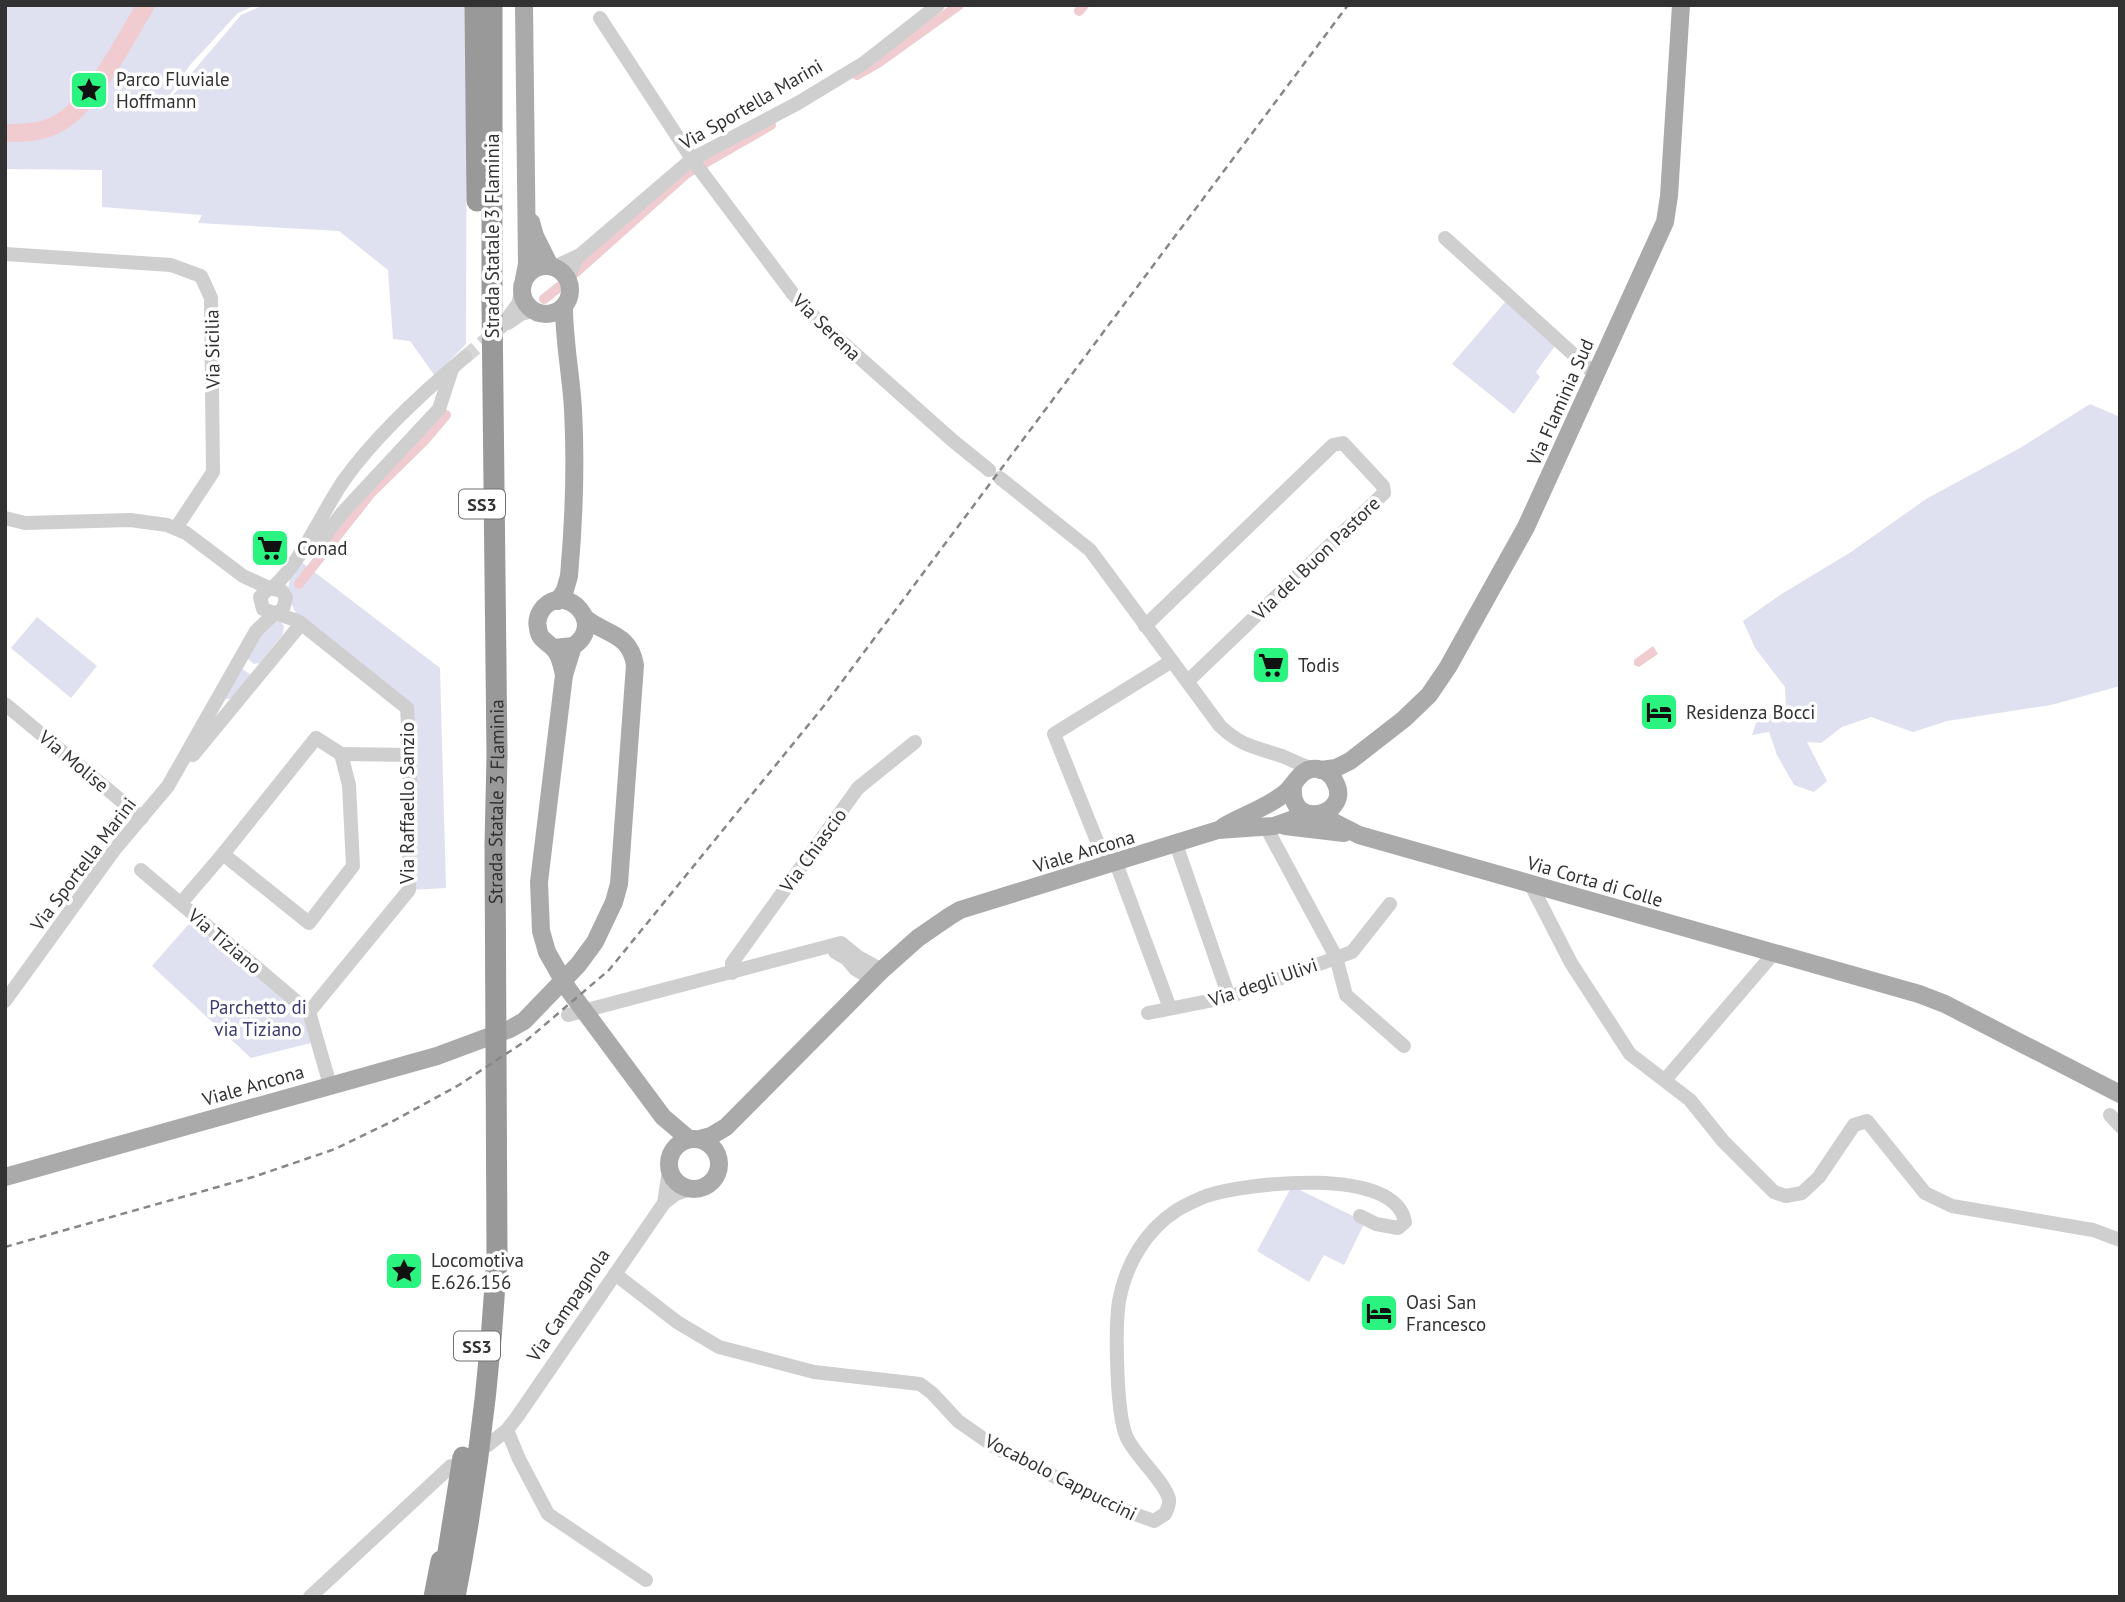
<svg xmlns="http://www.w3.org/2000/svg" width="2125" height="1602" font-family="'PT Sans',sans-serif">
<rect width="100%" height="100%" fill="#fff"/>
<g fill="#e0e1f0">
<polygon points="5,5 256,5 238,13 190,65 157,114 241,15 264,5 467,5 466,344 435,376 410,341 393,339 388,270 339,231 198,223 202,215 102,207 102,170 5,169"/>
<polygon points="1506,301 1555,346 1536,372 1540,377 1514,414 1452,364"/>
<polygon points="2090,404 2120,417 2120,686 2051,705 1947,721 1913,732 1871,717 1842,727 1821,743 1807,742 1827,781 1814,792 1794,785 1777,755 1769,732 1752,735 1758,717 1786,712 1785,687 1755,648 1743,621 1780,595 1851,552 1926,499 2020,448"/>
<path d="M300,561L440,668L446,888L411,890L409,708L300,620C285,595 284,585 300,561Z"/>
<polygon points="37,617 97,666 71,698 11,648"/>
<polygon points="280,621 284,626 283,634 260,663 254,664 248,659 248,654 266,622"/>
<polygon points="241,668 251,675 231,699 226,699 225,695"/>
<polygon points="195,917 302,1013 311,1043 251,1058 152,966"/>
<polygon points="1292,1186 1365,1222 1344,1265 1324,1255 1309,1282 1257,1251"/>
</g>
<polygon fill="#f0ccd0" points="1653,646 1658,654 1639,667 1634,665 1634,660"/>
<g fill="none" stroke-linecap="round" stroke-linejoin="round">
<g stroke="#f0ccd0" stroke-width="10">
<polyline points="1079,11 1084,5"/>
<polyline points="857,75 878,63 959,5"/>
<polyline points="575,273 686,174 771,125"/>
<polyline points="544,299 563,284"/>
<polyline points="299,584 371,493 424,441 446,415"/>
</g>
<path stroke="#f0ccd0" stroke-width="18" d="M5,133C23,133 42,133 59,123C93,104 125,39 146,5"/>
<polyline stroke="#d6d6d6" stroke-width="14" stroke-dasharray="14 7" stroke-linecap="butt" points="465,357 494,333"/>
<g stroke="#cfcfcf" stroke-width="14">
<polyline points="600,18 692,159 793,294 816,319 952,440 989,470"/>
<polyline points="1445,238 1595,374"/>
<polyline points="5,254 171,265 201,276 211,298 213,472 176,528"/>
<polyline points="554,267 580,255 692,159 798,103 864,63 938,5"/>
<polyline points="568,280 574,263 579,256"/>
<polyline points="508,323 521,314 533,311"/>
<polyline points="501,327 518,304 521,293"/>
<path d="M1000,478L1090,550L1220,726C1241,746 1255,747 1282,756C1292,760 1303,766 1314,769"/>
<polyline points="5,518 25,523 130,520 167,525 186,533 243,576 269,588"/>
<polyline points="301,552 320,542 343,512 439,409 452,369"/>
<path d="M273,587C301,563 322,512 344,480C377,434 422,393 465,357"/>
<polyline points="276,613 283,609 286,598 282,591 269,588 260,597 263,609 298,621 407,708 410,755 409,890 309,1012 330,1085"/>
<polyline points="1145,626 1333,445 1343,443 1383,486 1384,493 1188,681"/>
<polyline points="5,704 142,818"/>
<polyline points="341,754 410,755"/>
<polyline points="193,755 301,624"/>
<polyline points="1266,827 1336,957 1346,995 1404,1046"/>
<polyline points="1176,844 1229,997"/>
<polyline points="1116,863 1170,1008"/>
<polyline points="1107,866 1054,734 1172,661"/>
<polyline points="141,870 309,1012"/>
<polyline points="1531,885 1571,963 1630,1054 1690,1100 1723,1141 1774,1192 1786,1196 1802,1193 1819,1177 1854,1125 1867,1121 1925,1193 1952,1206 2093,1230 2120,1240"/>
<polyline points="181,903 223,854 316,738 341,754 349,785 353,866 309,923 223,854"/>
<polyline points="835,952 847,959 855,969 872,979"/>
<polyline points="732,973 732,963 858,788 915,742"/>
<polyline points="5,1001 115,849 168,786 256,631 274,614"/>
<polyline points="1148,1013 1229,997 1352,952 1390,904"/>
<polyline points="568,1015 841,943 858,957 882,970"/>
<polyline points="1665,1080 1774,953"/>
<polyline points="2110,1115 2120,1126"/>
<polyline points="664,1203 669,1170"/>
<path d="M615,1274L677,1322L719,1347L814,1372L920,1384L932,1393L958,1421L998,1449L1121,1509L1154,1521L1165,1514C1167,1510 1170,1504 1169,1499C1165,1482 1136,1457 1127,1438C1116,1415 1115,1328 1119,1301C1126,1264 1145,1231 1177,1210C1186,1205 1196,1200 1206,1196C1246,1183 1395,1165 1405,1222L1398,1228L1376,1224L1360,1216"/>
<polyline points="507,1430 519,1459 548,1514 646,1580"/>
<polyline points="488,1445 507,1430 517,1417 664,1203 676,1194 690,1189"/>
<polyline points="310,1597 451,1466"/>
</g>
<g stroke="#aaa" stroke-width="18">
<polyline points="531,222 535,236 550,266"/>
<circle cx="546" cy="290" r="24"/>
<polyline points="524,279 527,264 524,5"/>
<path d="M558,601L565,590L569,576C574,520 576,465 573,409C571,375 564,341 564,307"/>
<polyline points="573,646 564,675 539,882 541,931 547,952 568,989 663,1117 689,1139"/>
<path d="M554,648L573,646C606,625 568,583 544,607C539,613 536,620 538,628C539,640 547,641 554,649C560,655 562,666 564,675"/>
<polyline points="1321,770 1336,768 1350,761 1404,719 1429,695 1448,667 1526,527 1665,222 1669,196 1681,5"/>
<polyline points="1318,814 1359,835 1919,994 1945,1004 2120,1094"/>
<polyline points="1285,826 1344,833"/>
<path d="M1223,827C1243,815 1267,808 1285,793C1296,784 1300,767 1318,769C1325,770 1332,775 1335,782C1353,815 1289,832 1293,787"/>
<circle cx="694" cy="1164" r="25"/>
<polyline points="700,1139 711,1136 726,1127 882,970 918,938 950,916 960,910 1218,830 1274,826 1308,814"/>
<path d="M5,1177L437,1056L510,1029L524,1021L578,965L595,942L614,902L619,884L635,665C630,633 606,635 585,618"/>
</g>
<g stroke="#999" stroke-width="21">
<polyline points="475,5 477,201"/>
<polyline points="444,1577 463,1457"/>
<polyline points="434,1597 441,1561"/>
<path id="s1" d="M455,1597C477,1483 491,1368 497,1253L495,845L497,756L492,305V5"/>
</g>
<polyline stroke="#878787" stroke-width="2.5" stroke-dasharray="7 5" stroke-linecap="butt" points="5,1247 253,1177 335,1149 395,1120 459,1085 527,1040 609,970 823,707 1348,5"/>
</g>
<defs>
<g id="sight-square" transform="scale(2.0125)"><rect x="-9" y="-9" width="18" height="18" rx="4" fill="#2af47f" stroke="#fff"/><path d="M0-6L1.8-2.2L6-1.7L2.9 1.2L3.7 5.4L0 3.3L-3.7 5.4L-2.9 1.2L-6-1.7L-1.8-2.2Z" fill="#111"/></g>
<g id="supermarket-square" transform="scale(2.0125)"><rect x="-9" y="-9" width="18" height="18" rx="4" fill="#2af47f" stroke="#fff"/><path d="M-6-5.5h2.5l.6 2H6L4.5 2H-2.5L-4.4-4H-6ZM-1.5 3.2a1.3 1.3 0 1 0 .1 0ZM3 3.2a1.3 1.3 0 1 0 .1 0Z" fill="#111"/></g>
<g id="hotel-square" transform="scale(2.0125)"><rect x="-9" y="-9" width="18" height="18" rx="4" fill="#2af47f" stroke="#fff"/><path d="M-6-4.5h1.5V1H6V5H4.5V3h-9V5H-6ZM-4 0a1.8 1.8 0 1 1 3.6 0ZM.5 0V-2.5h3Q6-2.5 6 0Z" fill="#111"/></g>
</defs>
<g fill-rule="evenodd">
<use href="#sight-square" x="89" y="90"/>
<use href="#supermarket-square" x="270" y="548"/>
<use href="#supermarket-square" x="1271" y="665"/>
<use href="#hotel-square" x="1659" y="712"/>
<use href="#sight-square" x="404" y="1271"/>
<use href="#hotel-square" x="1379" y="1313"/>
</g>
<g text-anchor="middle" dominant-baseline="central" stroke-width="7" stroke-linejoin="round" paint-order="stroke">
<g fill="#fff" stroke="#707070" stroke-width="2">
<rect x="459" y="489.5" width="46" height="29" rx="5"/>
<rect x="454" y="1331.5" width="46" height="29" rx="5"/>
</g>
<g font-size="18" font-weight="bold" fill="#323232">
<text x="482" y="504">SS3</text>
<text x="477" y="1346">SS3</text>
</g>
<g font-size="19" fill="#323232" stroke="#fff" text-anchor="start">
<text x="116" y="79">Parco Fluviale<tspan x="116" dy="22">Hoffmann</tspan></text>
<text x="297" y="548">Conad</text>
<text x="1298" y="665">Todis</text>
<text x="1686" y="712">Residenza Bocci</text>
<text x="431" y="1260">Locomotiva<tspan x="431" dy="22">E.626.156</tspan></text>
<text x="1406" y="1302">Oasi San<tspan x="1406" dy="22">Francesco</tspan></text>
</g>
<g font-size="19" fill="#323232" stroke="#fff">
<text transform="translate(751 104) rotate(-30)">Via Sportella Marini</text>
<text transform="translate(492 236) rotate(-90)">Strada Statale 3 Flaminia</text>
<text transform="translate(827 327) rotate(44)">Via Serena</text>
<text transform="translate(212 349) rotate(-91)">Via Sicilia</text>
<text transform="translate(1560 402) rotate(-66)">Via Flaminia Sud</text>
<text transform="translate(1316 558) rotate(-44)">Via del Buon Pastore</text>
<text transform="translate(74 761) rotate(40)">Via Molise</text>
<text stroke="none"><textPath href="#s1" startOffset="798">Strada Statale 3 Flaminia</textPath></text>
<text transform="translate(407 803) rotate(-90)">Via Raffaello Sanzio</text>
<text transform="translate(813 850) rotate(-54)">Via Chiascio</text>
<text transform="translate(1084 851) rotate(-17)">Viale Ancona</text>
<text transform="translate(83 864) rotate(-53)">Via Sportella Marini</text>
<text transform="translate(1595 881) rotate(16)">Via Corta di Colle</text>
<text transform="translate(225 941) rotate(40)">Via Tiziano</text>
<text transform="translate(1263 982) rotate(-19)">Via degli Ulivi</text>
<text transform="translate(253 1085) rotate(-16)">Viale Ancona</text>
<text transform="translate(568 1305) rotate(-56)">Via Campagnola</text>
<text transform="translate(1061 1477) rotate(27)">Vocabolo Cappuccini</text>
</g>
<g font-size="19" fill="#3c3b73" stroke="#fff">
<text x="258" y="1007">Parchetto di<tspan x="258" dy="22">via Tiziano</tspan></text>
</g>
</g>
<rect width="2125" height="1602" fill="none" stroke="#323232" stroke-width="14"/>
</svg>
